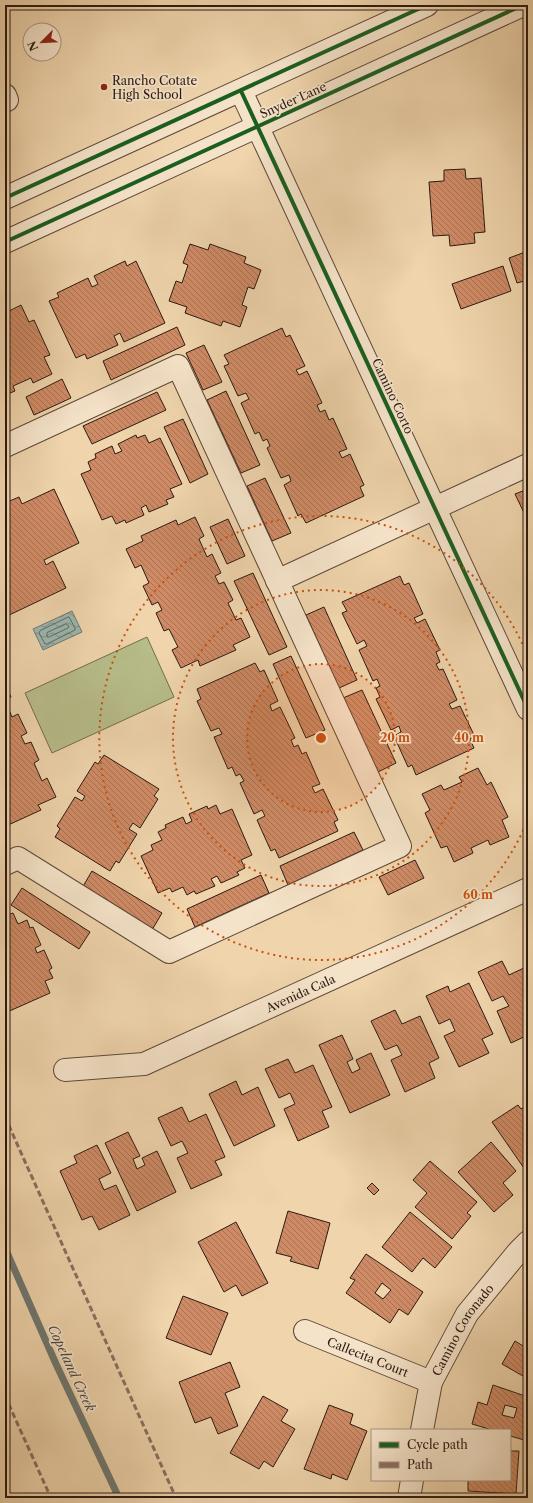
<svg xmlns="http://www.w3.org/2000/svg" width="533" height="1503" font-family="'Libre Caslon Text',serif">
<defs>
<pattern id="water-waves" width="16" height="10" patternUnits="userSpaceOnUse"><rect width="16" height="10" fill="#9bb7b0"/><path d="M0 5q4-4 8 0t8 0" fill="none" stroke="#7f948e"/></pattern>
<pattern id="building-back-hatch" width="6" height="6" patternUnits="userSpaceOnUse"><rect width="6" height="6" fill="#cf8b66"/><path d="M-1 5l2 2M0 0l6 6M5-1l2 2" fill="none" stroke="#a87153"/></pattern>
</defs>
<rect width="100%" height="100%" fill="#efd4ac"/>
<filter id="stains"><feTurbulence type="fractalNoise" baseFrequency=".005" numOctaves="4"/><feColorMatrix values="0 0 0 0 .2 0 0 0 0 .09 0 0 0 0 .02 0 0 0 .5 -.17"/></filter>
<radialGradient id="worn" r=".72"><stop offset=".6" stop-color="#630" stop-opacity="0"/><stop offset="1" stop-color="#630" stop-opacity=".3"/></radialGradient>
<polygon fill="#b7bd8a" stroke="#726c4e" points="147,637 174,697 52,753 25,693"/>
<polygon fill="url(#water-waves)" stroke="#6f7871" points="72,611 82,632 43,650 33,629"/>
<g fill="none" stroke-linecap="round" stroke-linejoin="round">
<g stroke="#646861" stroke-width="1">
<polygon points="69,617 75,628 75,630 47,644 45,644 39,633 40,631"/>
<polygon points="66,624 69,626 68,628 49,637 47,637 47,633"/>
</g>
<polyline stroke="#6f7871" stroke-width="7" points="5,1248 56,1364 119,1498"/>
</g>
<g fill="url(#building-back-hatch)" stroke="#2c1a12" fill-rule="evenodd">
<polygon points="465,169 466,179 481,178 485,232 474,233 475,243 450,246 449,235 433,236 429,182 444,181 444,170"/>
<polygon points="190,244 208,250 210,244 246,257 244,263 261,270 254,289 248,287 242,305 247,307 240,327 223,321 221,326 185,313 187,307 169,301 176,281 182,283 188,265 183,263"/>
<polygon points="528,251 528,280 517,283 509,258"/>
<polygon points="125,261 127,266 136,261 165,323 124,342 120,333 114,336 118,345 87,359 85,354 76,358 49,301 59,297 57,293 88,278 92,287 98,284 94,276"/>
<polygon points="503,266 511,291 461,309 452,284"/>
<polygon points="21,305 29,322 34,320 50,355 44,357 52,374 33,383 31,378 13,386 15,391 5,395 5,313"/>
<polygon points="177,327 185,345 111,380 103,361"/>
<polygon points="282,328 286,337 290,335 305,366 296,370 299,375 307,371 322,403 317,405 320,412 325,410 329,420 333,418 347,449 339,452 342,458 350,454 364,485 360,487 364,496 306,523 301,514 298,516 284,485 291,481 289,475 281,478 267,448 270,446 267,439 263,441 259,432 255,434 241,403 249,399 246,393 238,396 224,366 229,364 224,355"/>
<polygon points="204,345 222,382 203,390 186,353"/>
<polygon points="62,379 71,398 34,415 26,397"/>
<polygon points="226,391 260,465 241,473 207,400"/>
<polygon points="157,392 166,410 92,444 83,426"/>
<polygon points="183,419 208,474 190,483 164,427"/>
<polygon points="136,435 137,438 145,435 149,443 160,438 182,484 170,489 174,497 166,500 168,504 149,512 146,505 141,508 144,515 126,523 125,520 116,524 112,516 102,520 81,474 91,470 88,462 96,458 95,454 112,446 115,454 122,451 118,444"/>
<polygon points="265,478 291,533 272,541 247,486"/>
<polygon points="54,489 79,543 44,560 46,565 53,561 66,588 5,617 5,583 9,581 5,572 5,503 19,497 22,504"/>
<polygon points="528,489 528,517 526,517 515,494"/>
<polygon points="195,517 204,536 199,539 207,557 212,554 221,573 215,576 219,584 224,582 233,600 228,603 236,620 241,618 250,637 233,645 236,650 200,666 198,660 181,668 172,650 178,647 169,629 164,631 156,613 162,610 158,602 152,605 143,586 149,583 141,565 135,568 126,549 143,541 141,536 176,520 178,525"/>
<polygon points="228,519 245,556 227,564 210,527"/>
<polygon points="528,562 528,572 524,564"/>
<polygon points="253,573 287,647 269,655 234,581"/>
<polygon points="400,576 404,585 409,583 423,614 414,618 417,623 425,619 440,650 436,652 440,662 436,664 439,670 443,669 457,700 449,704 452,709 460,706 475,737 470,739 474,748 416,775 412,765 408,767 394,736 401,732 399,726 391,730 376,699 380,697 376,688 380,686 377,679 373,681 359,650 367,646 364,640 357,644 342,613 347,611 342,602"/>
<polygon points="324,607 357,680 339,688 306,615"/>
<polygon points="291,656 325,730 306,738 273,664"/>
<polygon points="255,663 260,672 264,670 278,701 270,705 272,711 280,707 295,738 291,740 294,747 298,745 302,754 306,752 320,784 312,787 315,793 323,789 338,820 334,822 338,831 279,858 275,849 271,851 257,820 265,816 262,810 254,814 240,783 244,781 240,774 236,776 232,767 228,769 214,737 222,734 219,728 211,731 197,701 201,699 197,689"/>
<polygon points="5,684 11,697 5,699"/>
<polygon points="362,690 396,763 378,772 343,698"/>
<polygon points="5,700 12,717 18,714 27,733 21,736 25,744 31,742 39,760 34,763 42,781 47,778 56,797 38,805 41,810 6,826"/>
<polygon points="104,755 159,789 154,796 158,799 140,828 133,823 129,829 137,834 119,863 116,861 110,871 55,837 60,829 57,826 75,797 82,801 85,796 77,791 95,762 98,764"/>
<polygon points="478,768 487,785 491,782 508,817 502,820 509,837 490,845 488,840 471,848 473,853 454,862 447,846 441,848 425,813 430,810 422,794 441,785 444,790 462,782 459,777"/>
<polygon points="216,805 220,814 232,809 252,855 241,860 245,868 237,872 239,875 221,883 217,876 211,879 215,886 196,894 194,891 187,895 183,887 172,892 170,888 158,893 141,856 153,850 151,845 162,840 158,832 166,828 165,825 183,817 186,824 192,821 189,814 207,806 208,809"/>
<polygon points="354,832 363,850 288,885 280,866"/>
<polygon points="415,860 424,878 388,895 379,877"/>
<polygon points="92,871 162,913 152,930 82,888"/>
<polygon points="261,875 269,893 195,927 187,909"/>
<polygon points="22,888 90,932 79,949 11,905"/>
<polygon points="13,913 18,924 27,920 30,928 33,927 41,945 35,948 37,953 44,950 52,968 49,970 53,978 45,981 50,993 5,1013 5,916"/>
<polygon points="502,961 509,975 526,967 528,972 528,1035 511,1043 497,1011 509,1006 503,996 492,1001 478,972"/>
<polygon points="469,983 493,1034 482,1039 489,1053 459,1067 444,1036 455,1031 450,1019 439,1024 426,996 448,986 450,992"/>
<polygon points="395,1010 402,1024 420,1016 439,1058 429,1063 435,1078 405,1092 391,1060 402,1055 397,1045 385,1050 371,1021"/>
<polygon points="342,1035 353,1059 347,1062 352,1073 360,1069 356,1060 371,1053 390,1095 350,1113 319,1045"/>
<polygon points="288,1059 295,1073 313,1065 332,1107 322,1111 329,1127 298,1141 284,1109 295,1104 290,1093 279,1098 265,1069"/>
<polygon points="236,1081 242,1095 258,1087 275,1126 234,1146 209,1094"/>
<polygon points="528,1104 528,1174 492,1122 518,1105 521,1109"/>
<polygon points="182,1107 189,1122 206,1114 225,1157 215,1161 222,1175 191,1189 177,1158 188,1153 182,1141 171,1146 158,1118"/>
<polygon points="128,1132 140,1156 133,1159 137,1169 145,1165 142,1158 157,1151 176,1192 137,1211 105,1143"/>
<polygon points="491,1142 516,1171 503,1183 513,1195 494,1212 458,1172"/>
<polygon points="97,1145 111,1173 99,1179 104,1190 116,1185 130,1215 99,1230 92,1216 82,1220 60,1171 77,1163 74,1156"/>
<polygon points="430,1161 477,1202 467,1213 471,1216 452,1239 415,1207 427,1193 413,1180"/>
<polygon points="372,1183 379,1190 374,1195 367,1188"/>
<polygon points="288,1211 330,1223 318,1269 290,1261 292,1257 276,1253"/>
<polygon points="410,1212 452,1247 435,1268 423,1258 412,1272 382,1247"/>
<polygon points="236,1222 268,1283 242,1296 236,1285 224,1292 198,1242"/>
<path d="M366,1254L423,1292L408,1315L399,1309L390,1323L346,1293L355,1280L350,1278ZM382,1283L391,1290L383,1299L375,1293Z"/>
<polygon points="183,1296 228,1313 211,1355 166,1338"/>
<polygon points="515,1341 528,1349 528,1379 502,1364"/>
<polygon points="230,1362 240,1387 225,1393 238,1426 218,1434 211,1417 195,1423 179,1382"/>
<path d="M493,1385L528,1397V1441L510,1436V1430H492L472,1424L478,1402L487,1405ZM505,1405L517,1408L514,1418L502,1415Z"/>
<polygon points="263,1396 288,1410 281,1421 295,1429 273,1467 264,1461 259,1469 230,1453"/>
<polygon points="329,1405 353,1414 350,1424 367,1431 347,1480 332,1474 331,1479 304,1469"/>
<polygon points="510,1451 519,1451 516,1494 468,1491 468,1480 510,1480"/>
</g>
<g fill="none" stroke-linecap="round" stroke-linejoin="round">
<g stroke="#5d4838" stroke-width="24">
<g id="minor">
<polyline points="241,91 528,709"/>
<polyline points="5,95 7,100"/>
<polyline points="5,198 427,5"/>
<polyline points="5,242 523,5"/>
<polyline points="5,446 178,366 400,846 169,952 18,858 5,864"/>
<polyline points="277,581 528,465"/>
<path id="s1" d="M65,1070L144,1064L528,889"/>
<path id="s2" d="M305,1331L431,1382"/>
<path id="s3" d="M422,1430L431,1382L467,1314L518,1252L528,1242"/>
<polyline points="409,1498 412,1480"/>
</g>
</g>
<use href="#minor" stroke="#f5e3c9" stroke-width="22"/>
<g stroke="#8d6e63" stroke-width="3" stroke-dasharray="6 3" stroke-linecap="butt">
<polyline points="5,1117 176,1498"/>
<polyline points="5,1396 51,1498"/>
</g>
<g stroke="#f5e3c9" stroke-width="6">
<g id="cycleway">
<polyline points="241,91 528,709"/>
<polyline points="5,198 427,5"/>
<polyline points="5,242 523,5"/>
</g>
</g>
<use href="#cycleway" stroke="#1b5e20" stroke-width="4"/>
</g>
<circle cx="321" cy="738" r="74" fill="#cc500d" fill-opacity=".12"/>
<g fill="none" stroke="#cc500d" stroke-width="2" stroke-dasharray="2 4">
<circle cx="321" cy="738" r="74"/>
<circle cx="321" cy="738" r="148"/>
<path d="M528 819A222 222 0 1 1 528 657"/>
</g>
<circle fill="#8f2418" stroke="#f5e3c9" stroke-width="1.5" cx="104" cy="87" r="4"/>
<g text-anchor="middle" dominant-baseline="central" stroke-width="3.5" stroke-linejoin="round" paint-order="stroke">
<g font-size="12" fill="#2c1a12" stroke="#f5e3c9" text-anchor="start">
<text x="112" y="80">Rancho Cotate<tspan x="112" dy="14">High School</tspan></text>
</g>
<g font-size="12" fill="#2c1a12" stroke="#f5e3c9">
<text transform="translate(293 100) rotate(-24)">Snyder Lane</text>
<text transform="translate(393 396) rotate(65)">Camino Corto</text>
<text stroke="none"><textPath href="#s1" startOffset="251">Avenida Cala</textPath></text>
<text stroke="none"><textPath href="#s3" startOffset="110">Camino Coronado</textPath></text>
<text stroke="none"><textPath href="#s2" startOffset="68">Callecita Court</textPath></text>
</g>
<g font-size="13" font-style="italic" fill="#4d4941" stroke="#f5e3c9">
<text transform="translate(72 1368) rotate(65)">Copeland Creek</text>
</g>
</g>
<circle cx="321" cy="738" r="6" fill="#cc500d" stroke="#f5e3c9" stroke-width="2"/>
<g font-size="12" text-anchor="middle" font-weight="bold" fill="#cc500d" stroke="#f5e3c9" stroke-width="3.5" stroke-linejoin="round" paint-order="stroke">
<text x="395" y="742">20 m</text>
<text x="469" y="742">40 m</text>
<text x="478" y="899">60 m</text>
</g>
<rect width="533" height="1503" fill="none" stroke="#efd4ac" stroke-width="20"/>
<rect x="6" y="6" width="521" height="1491" fill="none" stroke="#2c1a12" stroke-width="2"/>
<rect x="10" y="10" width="513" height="1483" fill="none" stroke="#2c1a12"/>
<rect x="371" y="1429" width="140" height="52" fill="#f5e3c9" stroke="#a59380"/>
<rect x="379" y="1442" width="20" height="6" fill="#1b5e20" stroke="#a59380"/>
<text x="407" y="1449" font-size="12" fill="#2c1a12">Cycle path</text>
<rect x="379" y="1462" width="20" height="6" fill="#8d6e63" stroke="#a59380"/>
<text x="407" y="1469" font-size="12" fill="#2c1a12">Path</text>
<g transform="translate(42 42) rotate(246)"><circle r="19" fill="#f5e3c9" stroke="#a59380"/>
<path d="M0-3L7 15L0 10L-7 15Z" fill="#8f2418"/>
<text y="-6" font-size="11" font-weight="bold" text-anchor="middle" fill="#2c1a12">N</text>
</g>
<rect width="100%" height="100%" filter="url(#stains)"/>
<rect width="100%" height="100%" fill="url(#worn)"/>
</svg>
